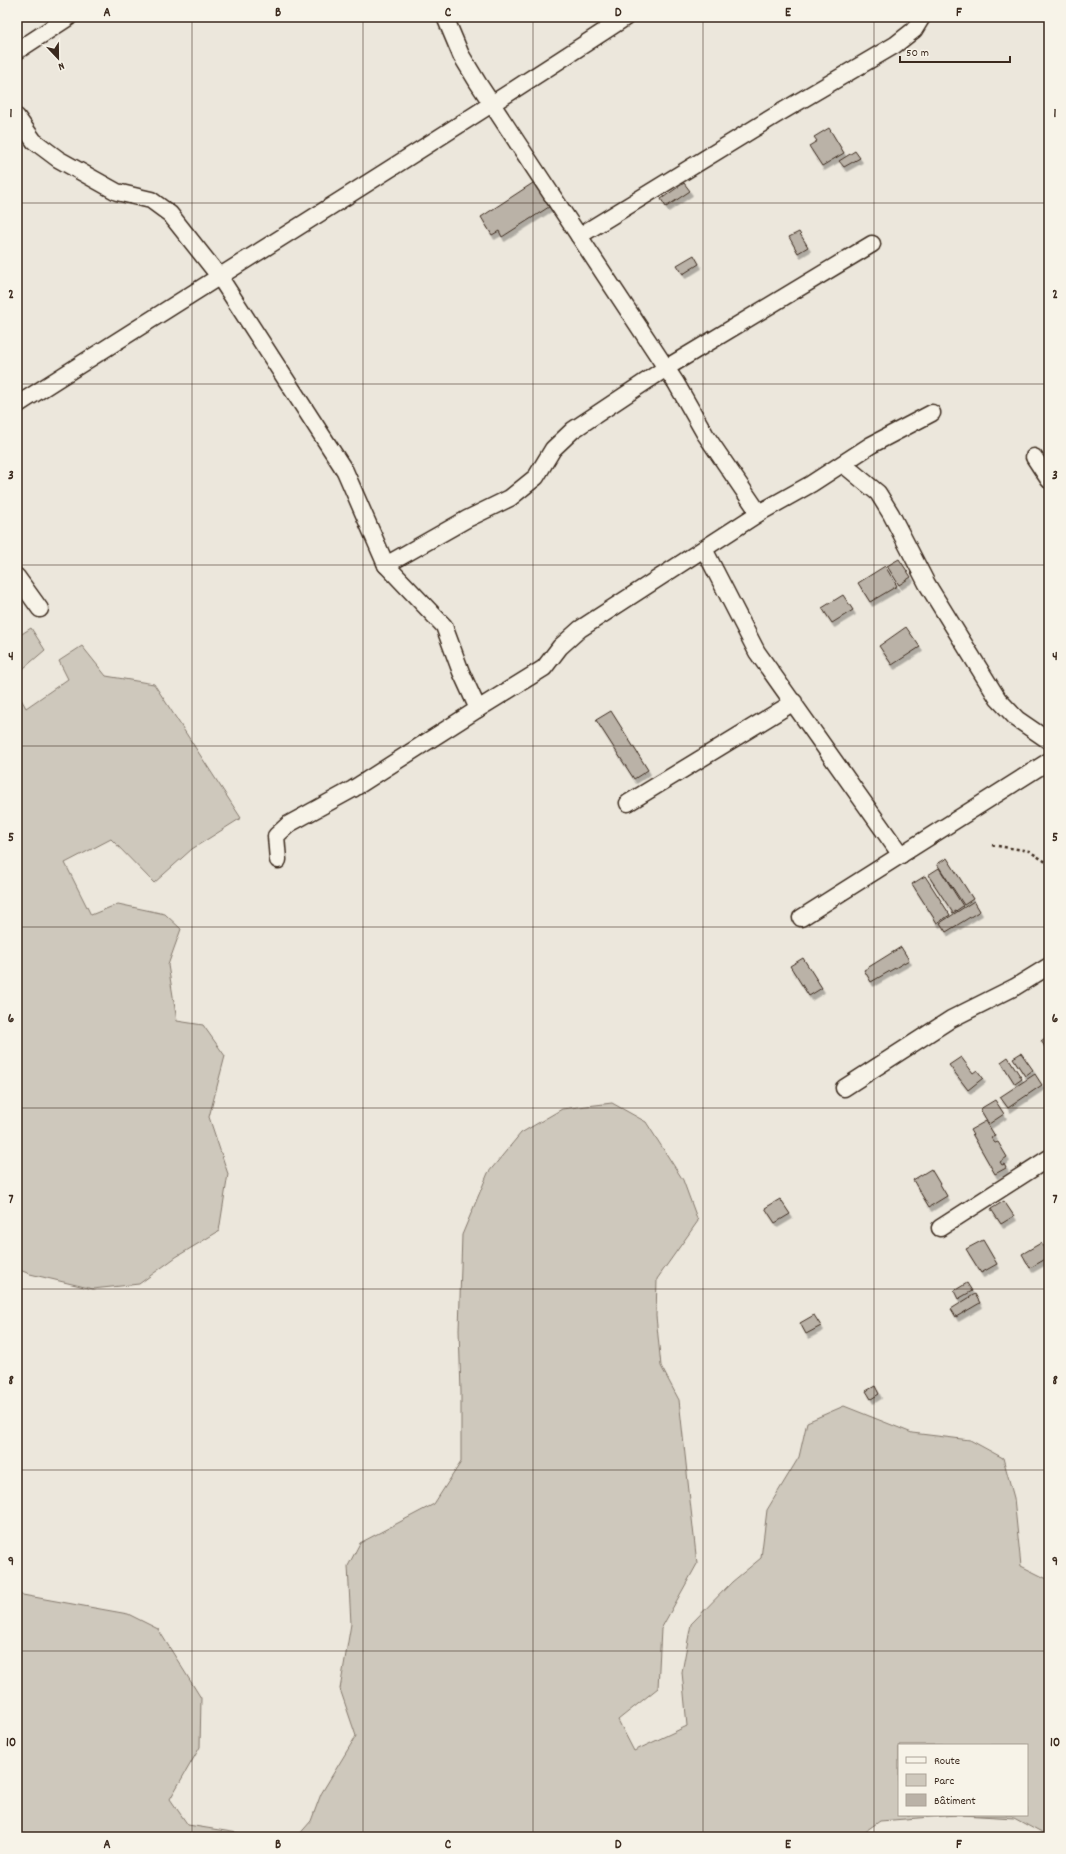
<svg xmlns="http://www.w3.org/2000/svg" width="1066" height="1854" font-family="Dekko,sans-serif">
<defs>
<filter id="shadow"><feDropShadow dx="2.5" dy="4.5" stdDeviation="0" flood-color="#0004"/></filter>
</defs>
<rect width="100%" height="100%" fill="#ece7dc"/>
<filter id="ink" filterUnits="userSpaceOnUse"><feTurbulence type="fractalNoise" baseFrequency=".025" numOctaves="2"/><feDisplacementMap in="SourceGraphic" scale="8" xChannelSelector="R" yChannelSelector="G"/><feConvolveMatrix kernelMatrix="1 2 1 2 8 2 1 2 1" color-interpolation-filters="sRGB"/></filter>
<g filter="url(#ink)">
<g fill="#cec8bc" stroke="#84796d">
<polygon points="31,628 45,650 17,674 17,637"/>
<polygon points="82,646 106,676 154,684 241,818 192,849 154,883 111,839 65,863 91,915 118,904 165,914 181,929 168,965 177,1021 203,1025 225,1056 209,1117 228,1174 219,1231 176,1257 139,1284 93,1289 30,1274 17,1269 17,692 26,708 68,679 59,661"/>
<polygon points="612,1103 646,1122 683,1180 698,1221 657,1279 656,1316 661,1366 679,1400 697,1564 661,1629 658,1688 618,1720 634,1751 687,1726 682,1672 691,1624 732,1582 761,1558 767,1510 799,1457 807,1422 844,1406 912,1433 970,1440 1003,1458 1014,1498 1021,1566 1049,1580 1049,1837 1014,1818 962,1815 1027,1815 1027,1745 899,1745 899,1815 956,1815 880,1821 857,1837 297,1837 311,1821 321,1794 356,1736 340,1689 351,1624 348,1566 360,1543 434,1504 461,1462 461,1392 459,1330 462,1235 488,1173 521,1133 562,1109"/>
<polygon points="17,1594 128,1614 158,1629 201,1698 200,1747 170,1799 188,1825 238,1833 245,1837 17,1837"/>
</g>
<g fill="#bab2a7" stroke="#3b2a1e" filter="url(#shadow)">
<polygon points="829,128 844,153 822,166 809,146 817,141 814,137"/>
<polygon points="855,151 860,158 844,167 839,161"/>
<polygon points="536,181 552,205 502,237 499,231 492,235 481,217"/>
<polygon points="684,183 690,191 666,207 661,199"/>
<polygon points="799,232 808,247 798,253 789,237"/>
<polygon points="694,255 699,264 683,274 677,265"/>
<polygon points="899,559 911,577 899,585 887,566"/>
<polygon points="885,566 897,586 870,602 858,583"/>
<polygon points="843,595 853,610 832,623 822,608"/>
<polygon points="906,627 920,647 892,665 879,646"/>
<polygon points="611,711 648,770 634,779 596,720"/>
<polygon points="947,858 973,899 964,905 937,864"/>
<polygon points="939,868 963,906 953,913 928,875"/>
<polygon points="925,876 950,915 937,923 912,884"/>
<polygon points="974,901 980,911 946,932 940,923"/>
<polygon points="901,947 909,960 871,982 864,970"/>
<polygon points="803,958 822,988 809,996 790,966"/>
<polygon points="1049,1035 1049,1052 1041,1041"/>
<polygon points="1021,1053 1033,1070 1025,1076 1013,1058"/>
<polygon points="961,1057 973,1073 977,1070 983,1078 968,1090 949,1065"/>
<polygon points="1008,1057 1022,1079 1015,1084 1001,1062"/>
<polygon points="1035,1074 1042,1085 1008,1108 1000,1097"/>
<polygon points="995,1100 1004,1114 989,1124 980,1109"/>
<polygon points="986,1121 995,1136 991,1138 995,1143 998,1142 1007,1157 1000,1162 1002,1165 1004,1164 1006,1168 995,1174 970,1130"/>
<polygon points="931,1169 947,1196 929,1207 913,1180"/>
<polygon points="780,1199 790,1214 775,1223 765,1208"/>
<polygon points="1004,1201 1014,1216 1001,1224 991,1209"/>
<polygon points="983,1240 997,1264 981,1273 966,1249"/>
<polygon points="1041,1243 1049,1257 1030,1268 1022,1254"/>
<polygon points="967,1283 972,1291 958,1299 954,1291"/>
<polygon points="975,1294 980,1303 956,1317 951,1309"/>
<polygon points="814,1315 821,1326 806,1334 800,1323"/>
<polygon points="875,1386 879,1394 871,1399 866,1391"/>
</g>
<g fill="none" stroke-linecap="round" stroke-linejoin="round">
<g stroke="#3b2a1e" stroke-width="19">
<g id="street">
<polyline points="445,17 461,55 478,83 676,383 705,434 759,513"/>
<polyline points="17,51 69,17"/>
<polyline points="17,117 34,141 58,159 117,192 151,200 170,214 219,276 345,471 386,565 444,626 461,672 478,709 544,668 560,647 580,629 759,513 811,484 871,445 932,413"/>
<polyline points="579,236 776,115 895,45 914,30 922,17"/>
<path d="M17,405C220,275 425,149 626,17"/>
<polyline points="1034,457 1049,480"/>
<polyline points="843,464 878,493 891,514 927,584 998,699 1017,719 1049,741"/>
<polyline points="704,549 757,652 901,855"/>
<polyline points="386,565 467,519 510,498 536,477 553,449 573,430 666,368 872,244"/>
<polyline points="17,577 40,609"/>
<polyline points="628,803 794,702"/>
<polyline points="278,860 276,836 289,824 353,789 478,709"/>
<polyline points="801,918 1049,761"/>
<polyline points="844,1088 951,1019 1015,987 1049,966"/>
<polyline points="940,1228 1049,1158"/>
</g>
</g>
<polyline stroke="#3b2a1e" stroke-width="2.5" stroke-dasharray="3 3" stroke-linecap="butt" points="992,845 1029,851 1049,864"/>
<use href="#street" stroke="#f7f3e8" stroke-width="16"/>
</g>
</g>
<path fill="none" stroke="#3b2a1e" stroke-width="1" stroke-opacity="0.55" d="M192,17V1837M363,17V1837M533,17V1837M703,17V1837M874,17V1837M17,203H1049M17,384H1049M17,565H1049M17,746H1049M17,927H1049M17,1108H1049M17,1289H1049M17,1470H1049M17,1651H1049"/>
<rect width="1066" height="1854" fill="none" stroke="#f7f3e8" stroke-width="44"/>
<rect x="898" y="1744" width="130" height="72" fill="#f7f3e8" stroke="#aca397"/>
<rect x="906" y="1757" width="20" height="6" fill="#f7f3e8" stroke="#aca397"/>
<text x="934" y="1764" font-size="12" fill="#3b2a1e">Route</text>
<rect x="906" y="1774" width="20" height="12" fill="#cec8bc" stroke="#aca397"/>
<text x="934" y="1784" font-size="12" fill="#3b2a1e">Parc</text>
<rect x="906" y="1794" width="20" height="12" fill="#bab2a7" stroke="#aca397"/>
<text x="934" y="1804" font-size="12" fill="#3b2a1e">Bâtiment</text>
<g transform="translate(58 58) rotate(158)" stroke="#f7f3e8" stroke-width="3" paint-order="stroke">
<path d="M0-3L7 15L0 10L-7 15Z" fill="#3b2a1e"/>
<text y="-6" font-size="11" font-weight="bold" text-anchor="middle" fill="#3b2a1e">N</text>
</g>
<path d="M900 56v6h110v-6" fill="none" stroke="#3b2a1e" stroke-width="2"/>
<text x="906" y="56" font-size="12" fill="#3b2a1e" stroke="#f7f3e8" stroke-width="3" paint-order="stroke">50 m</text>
<rect x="22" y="22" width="1022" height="1810" fill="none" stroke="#3b2a1e" stroke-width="1.5"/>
<g font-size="13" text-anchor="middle" font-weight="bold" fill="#3b2a1e">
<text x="107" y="16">A</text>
<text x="278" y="16">B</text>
<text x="448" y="16">C</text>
<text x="618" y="16">D</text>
<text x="788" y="16">E</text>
<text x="959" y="16">F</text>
<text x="11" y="117">1</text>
<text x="1055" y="117">1</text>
<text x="11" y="298">2</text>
<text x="1055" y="298">2</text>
<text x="11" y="479">3</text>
<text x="1055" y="479">3</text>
<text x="11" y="660">4</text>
<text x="1055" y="660">4</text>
<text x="11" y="841">5</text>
<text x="1055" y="841">5</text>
<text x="11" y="1022">6</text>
<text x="1055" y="1022">6</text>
<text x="11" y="1203">7</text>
<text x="1055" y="1203">7</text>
<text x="11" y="1384">8</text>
<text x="1055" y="1384">8</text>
<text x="11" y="1565">9</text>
<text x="1055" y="1565">9</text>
<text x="11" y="1746">10</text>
<text x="1055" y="1746">10</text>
<text x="107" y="1848">A</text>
<text x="278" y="1848">B</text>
<text x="448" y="1848">C</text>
<text x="618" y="1848">D</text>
<text x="788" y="1848">E</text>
<text x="959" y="1848">F</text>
</g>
</svg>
